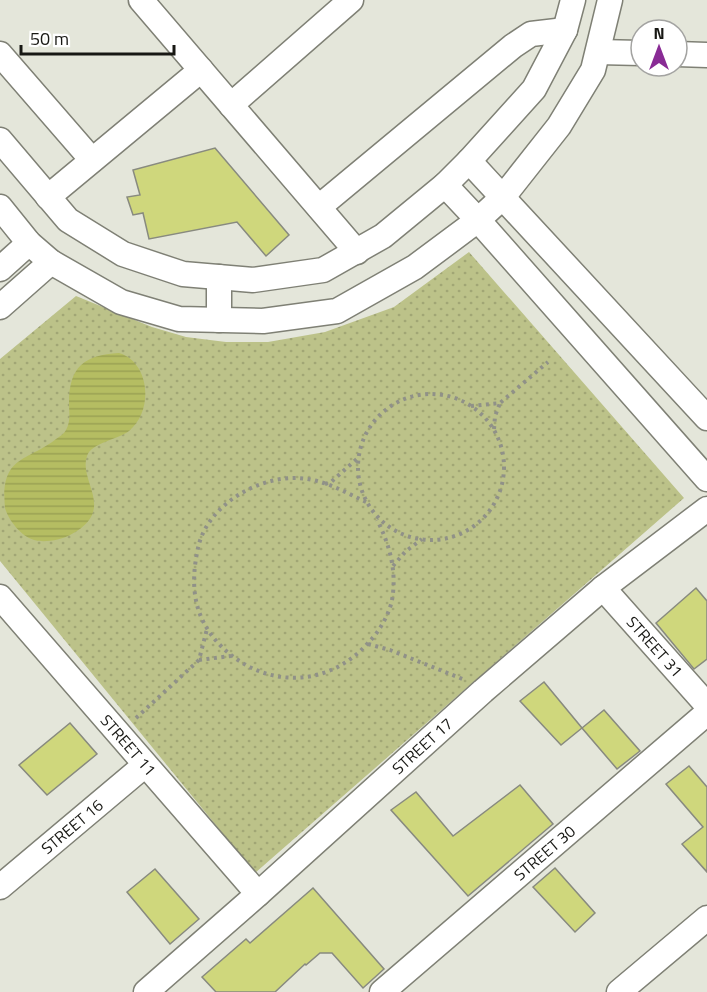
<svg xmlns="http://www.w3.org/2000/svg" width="707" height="992" font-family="'Titillium Web',sans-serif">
<defs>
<pattern id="grass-dots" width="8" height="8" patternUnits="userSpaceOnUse" patternTransform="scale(1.5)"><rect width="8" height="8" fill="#bcc289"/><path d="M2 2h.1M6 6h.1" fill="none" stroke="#a1a675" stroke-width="1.8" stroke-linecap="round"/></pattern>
<pattern id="water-rules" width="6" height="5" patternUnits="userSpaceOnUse" patternTransform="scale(1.5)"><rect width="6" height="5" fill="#b5bd62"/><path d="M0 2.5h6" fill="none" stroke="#9ba254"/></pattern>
</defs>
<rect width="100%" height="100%" fill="#e4e6da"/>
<polygon fill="url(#grass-dots)" points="469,252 684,498 255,873 0,561 0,359 76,296 152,327 186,337 226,342 268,342 325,332 394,307"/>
<path fill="url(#water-rules)" d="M119,353C150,362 154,411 129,431C119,439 91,443 87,456C78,482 118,510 70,535C61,540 44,543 34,540C21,536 9,521 5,508C0,455 27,462 56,439C60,436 64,434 66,430C71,421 69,412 69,403C69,367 84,355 119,353Z"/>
<g fill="#cfd77c" stroke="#888a7f" stroke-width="1.5">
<polygon points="215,148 289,235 266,256 237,222 149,239 143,213 133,215 127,197 140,195 133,170"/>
<polygon points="696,588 707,601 707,659 694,669 656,623"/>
<polygon points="544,682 582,728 561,745 520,701"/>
<polygon points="604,710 640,751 617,769 582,728"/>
<polygon points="70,723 97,754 47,795 19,765"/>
<polygon points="689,766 707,787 707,872 682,844 703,827 666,784"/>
<polygon points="520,785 553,824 468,896 391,810 416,792 453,836"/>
<polygon points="555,868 595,913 575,932 533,887"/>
<polygon points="155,869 199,919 170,944 127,892"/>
<polygon points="313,888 384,969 363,988 332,953 320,953 306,965 305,964 275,992 216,992 202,977 246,939 250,943"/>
</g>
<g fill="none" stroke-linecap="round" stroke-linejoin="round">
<g stroke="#7f8075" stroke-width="27">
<g id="minor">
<polyline points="141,0 357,252"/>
<polyline points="598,52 641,53"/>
<polyline points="0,54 92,160"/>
<polyline points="677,54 707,55"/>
<polyline points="231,105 351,0"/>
<polyline points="0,140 68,220 123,254 183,274 253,280 323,270 383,236 445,185 469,161 534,89 565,30 573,0"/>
<polyline points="469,161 707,418"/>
<polyline points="445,185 478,220 707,479"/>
<polyline points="48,197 201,70"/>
<polyline points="0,207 29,243 51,262 121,302 179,319 263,321 337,311 415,267 478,220 503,197 559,126 593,70 610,0"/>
<polyline points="319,207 513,46 531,34 565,30"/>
<polyline points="0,269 29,243"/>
<polyline points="219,277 219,320"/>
<polyline points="0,307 51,262"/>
<path id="s1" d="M603,588L707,705"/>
<path id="s2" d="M0,597L258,894"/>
<path id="s3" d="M0,887L145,765"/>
<path id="s4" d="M146,992L258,894L483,691L603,588L707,509"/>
<path id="s5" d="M382,992L707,713"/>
<polyline points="619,992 707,918"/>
</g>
</g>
<g stroke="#909188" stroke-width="4" stroke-dasharray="3 4.5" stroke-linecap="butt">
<circle cx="431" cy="467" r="73"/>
<polyline points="471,406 500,403 548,362"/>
<polyline points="494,429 495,416 500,403"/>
<polyline points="325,484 331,482 359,457"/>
<path d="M366,502C347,493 328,482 307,479C263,472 207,504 198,548C190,585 193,617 220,645C263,689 327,689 368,643C379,632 389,615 392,600C397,572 390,545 377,520"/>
<polyline points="393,566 405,552 422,539"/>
<polyline points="368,644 390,650 465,680"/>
<polyline points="199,660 231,656"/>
<polyline points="136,718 199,660 207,629"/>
</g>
<use href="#minor" stroke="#fff" stroke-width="24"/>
</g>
<g text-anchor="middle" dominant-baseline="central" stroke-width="5" stroke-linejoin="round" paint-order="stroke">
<g font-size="16" fill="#181814" stroke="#fff">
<text stroke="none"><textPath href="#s1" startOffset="78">STREET 31</textPath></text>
<text stroke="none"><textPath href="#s2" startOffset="196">STREET 11</textPath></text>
<text stroke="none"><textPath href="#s4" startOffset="370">STREET 17</textPath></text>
<text stroke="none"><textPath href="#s3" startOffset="94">STREET 16</textPath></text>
<text stroke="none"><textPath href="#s5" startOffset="214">STREET 30</textPath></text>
</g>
</g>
<g transform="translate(659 48)"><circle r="28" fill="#ffffff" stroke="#a3a3a1" stroke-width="1.5"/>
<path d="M0-4.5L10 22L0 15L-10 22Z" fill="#892b95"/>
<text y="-9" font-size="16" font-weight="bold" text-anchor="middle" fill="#181814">N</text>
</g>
<path d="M21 45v9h153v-9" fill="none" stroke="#181814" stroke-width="3"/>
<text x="30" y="45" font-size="18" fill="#181814" stroke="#ffffff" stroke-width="4.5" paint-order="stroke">50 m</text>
</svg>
